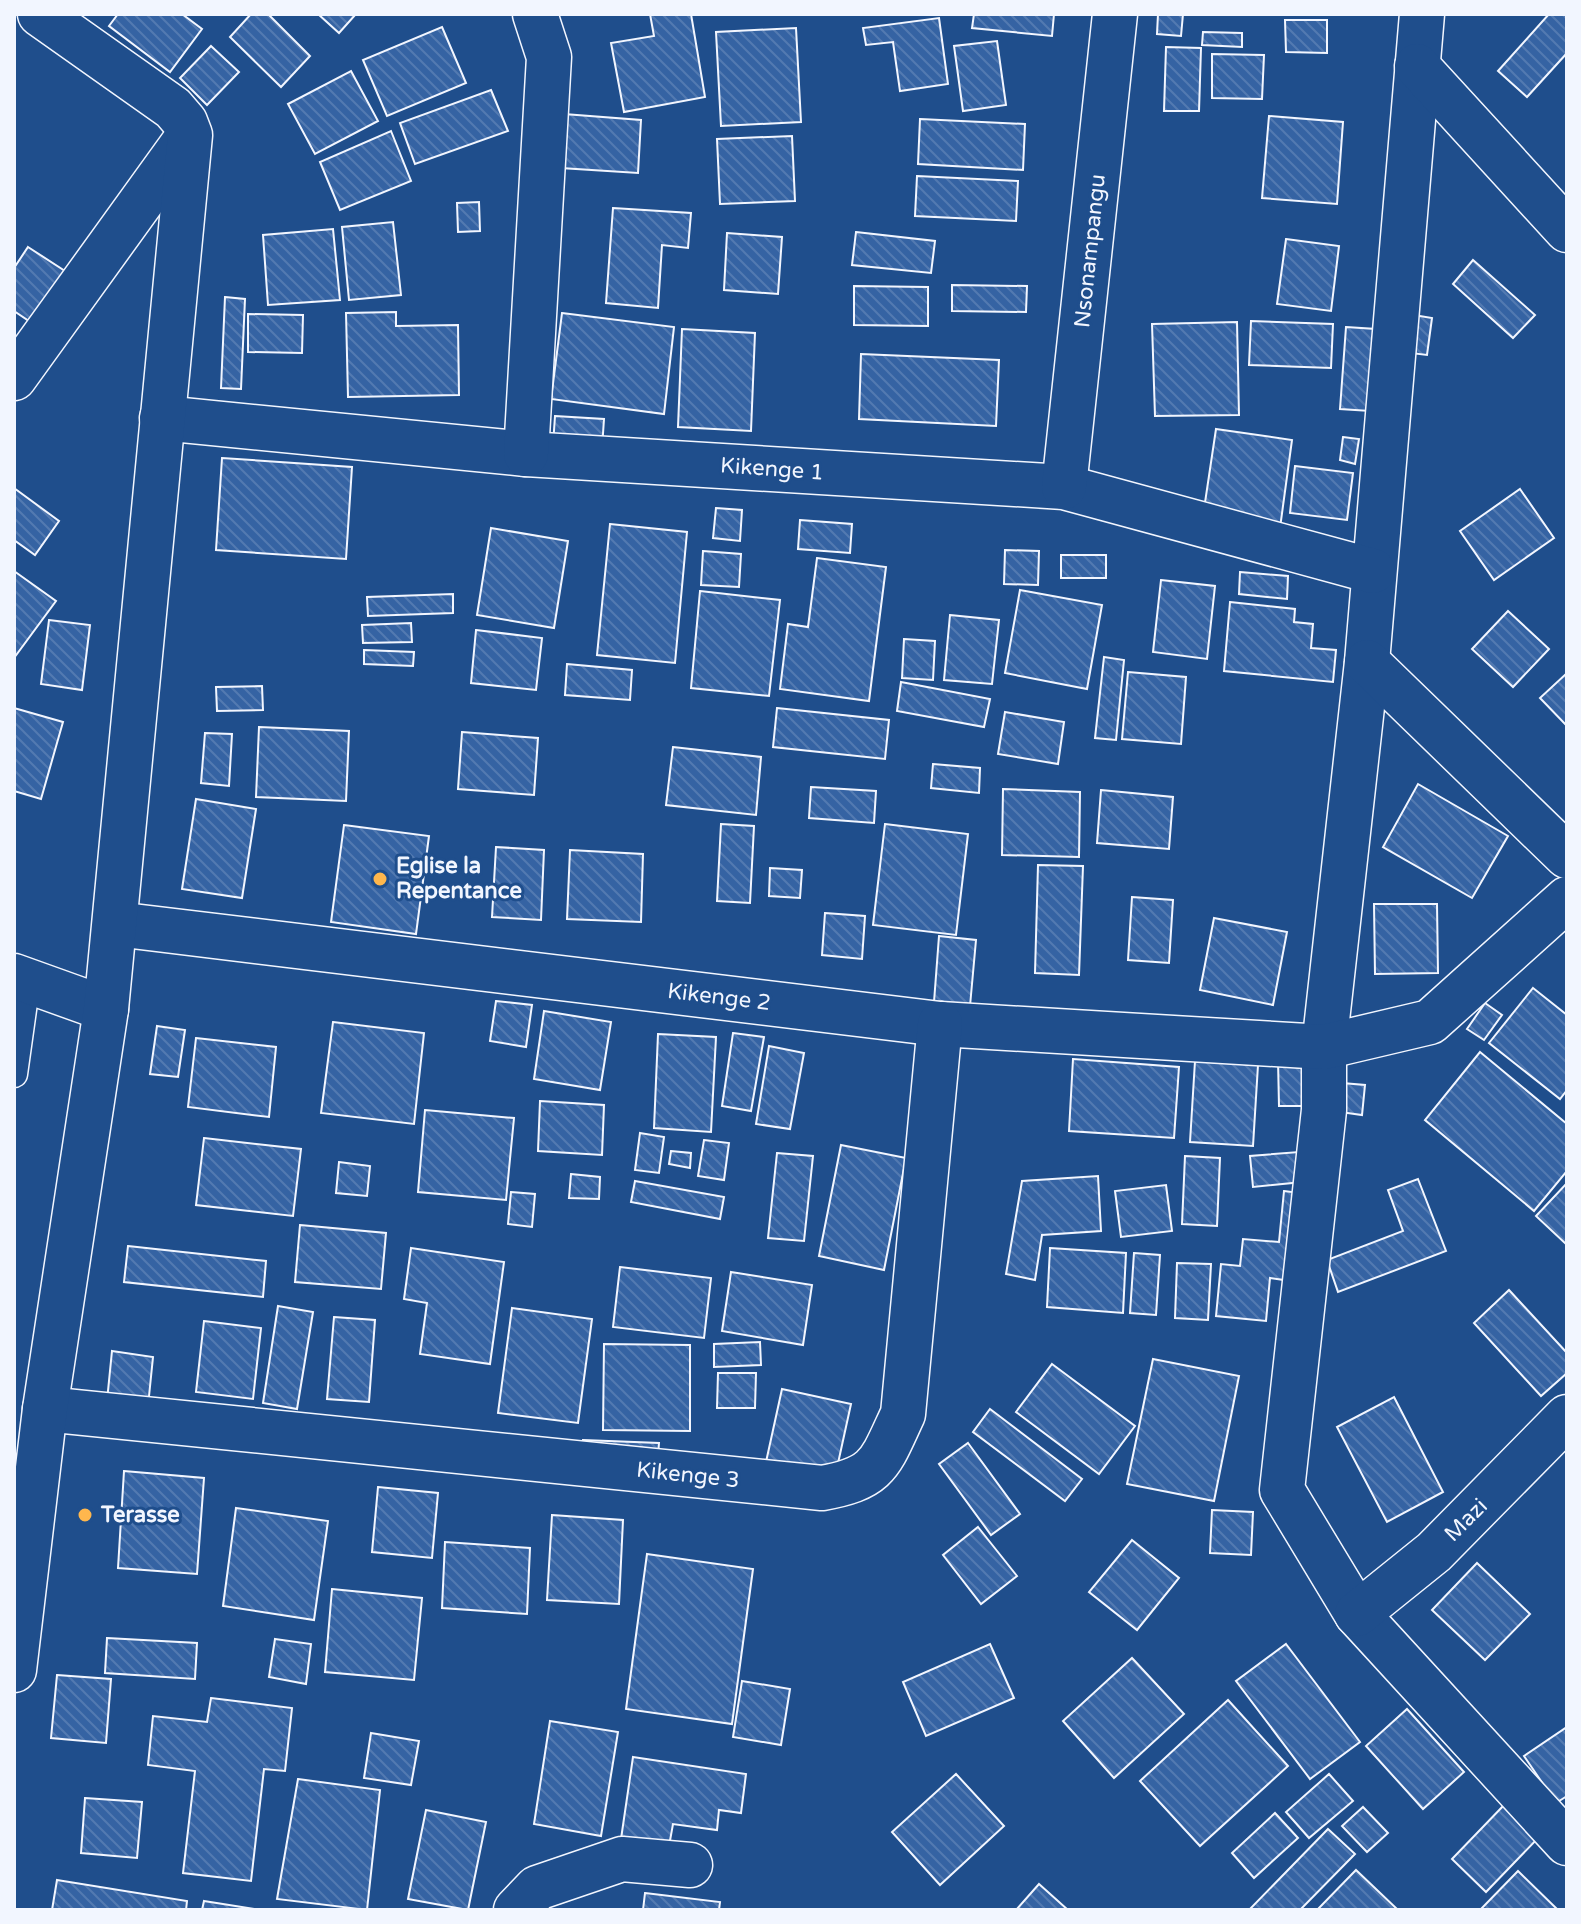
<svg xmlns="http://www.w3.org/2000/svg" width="1581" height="1924" font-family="'Varela Round',sans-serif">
<defs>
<pattern id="building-back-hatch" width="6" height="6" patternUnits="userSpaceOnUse" patternTransform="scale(2)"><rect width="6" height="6" fill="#3563a3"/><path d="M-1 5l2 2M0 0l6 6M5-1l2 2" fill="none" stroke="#537ab1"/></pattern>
</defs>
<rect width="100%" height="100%" fill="#1f4e8c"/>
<g fill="url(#building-back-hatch)" stroke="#f2f6ff" stroke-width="2">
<polygon points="118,14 182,14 202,29 170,72 109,26"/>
<polygon points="251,14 268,14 310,56 281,87 230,37"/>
<polygon points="318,14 356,14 339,33"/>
<polygon points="650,14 691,14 705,97 624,112 611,43 654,36"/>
<polygon points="974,14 1054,14 1052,36 972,28"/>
<polygon points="1158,14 1183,14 1181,36 1157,34"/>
<polygon points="1549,14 1567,14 1567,53 1527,97 1498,71"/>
<polygon points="939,18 948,84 900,91 893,42 866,45 863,28"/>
<polygon points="1285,20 1327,20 1327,53 1286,52"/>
<polygon points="442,27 466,83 387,116 363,60"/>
<polygon points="796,28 801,122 721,126 716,32"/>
<polygon points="1203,32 1242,33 1242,47 1202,45"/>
<polygon points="997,41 1006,105 963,111 954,46"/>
<polygon points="211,46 239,72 207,105 180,78"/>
<polygon points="1166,47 1201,48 1199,111 1164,111"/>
<polygon points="1212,54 1264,55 1262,99 1212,98"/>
<polygon points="351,71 378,121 315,154 288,104"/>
<polygon points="491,90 508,131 415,164 400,123"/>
<polygon points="564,114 641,120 638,173 561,168"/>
<polygon points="1269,116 1343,122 1337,204 1262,198"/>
<polygon points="920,119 1025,124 1023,170 918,164"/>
<polygon points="391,131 411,181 340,210 320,162"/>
<polygon points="792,136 795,201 720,204 717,139"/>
<polygon points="917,176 1018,181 1016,221 915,216"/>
<polygon points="479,202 480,231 458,232 457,203"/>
<polygon points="613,208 691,213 688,248 662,245 658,308 606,303"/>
<polygon points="393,222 401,295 349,300 342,227"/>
<polygon points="333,229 340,300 268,305 263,235"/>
<polygon points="856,232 935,241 931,273 852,265"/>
<polygon points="727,233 782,237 778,294 724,290"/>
<polygon points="1286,239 1339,246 1331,311 1277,304"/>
<polygon points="28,247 65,271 32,323 14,311 14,268"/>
<polygon points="1473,260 1535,315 1513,338 1453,284"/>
<polygon points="952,285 1027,286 1026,312 952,311"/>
<polygon points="854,286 928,287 928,326 854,325"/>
<polygon points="225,297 245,299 241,389 221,388"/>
<polygon points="396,312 396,326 458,325 459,395 348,397 346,313"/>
<polygon points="562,313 674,327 664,414 551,399"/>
<polygon points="248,314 303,315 302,353 248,352"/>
<polygon points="1408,314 1432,318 1427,355 1402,352"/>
<polygon points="1251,321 1333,324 1331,368 1249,365"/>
<polygon points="1237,322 1239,415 1155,416 1152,324"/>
<polygon points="1346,327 1376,329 1370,411 1340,409"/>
<polygon points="682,329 755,333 751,431 678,427"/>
<polygon points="861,354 999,360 996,426 859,419"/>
<polygon points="555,416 604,419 602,448 553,445"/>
<polygon points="1216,429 1292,440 1280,528 1203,516"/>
<polygon points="1343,437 1359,439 1355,464 1340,460"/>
<polygon points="222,458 352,467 346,559 216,550"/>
<polygon points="1295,466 1353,473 1347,520 1290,513"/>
<polygon points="14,488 59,521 35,555 14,540"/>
<polygon points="1520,489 1554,538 1494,580 1460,531"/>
<polygon points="716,508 742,510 740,541 713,538"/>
<polygon points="800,520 852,524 850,553 798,549"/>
<polygon points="610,524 687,532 675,663 597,655"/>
<polygon points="491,528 568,541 554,628 477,615"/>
<polygon points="1005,550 1039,551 1038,585 1004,584"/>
<polygon points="703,551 741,554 739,587 701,585"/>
<rect x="1061" y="555" width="45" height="23"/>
<polygon points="817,558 886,567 869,701 780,689 788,624 808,627"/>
<polygon points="14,571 56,601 14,658"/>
<polygon points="1240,572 1288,576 1287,599 1239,594"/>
<polygon points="1161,580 1215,586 1207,659 1153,652"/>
<polygon points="1020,590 1102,605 1087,689 1005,673"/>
<polygon points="700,591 780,600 769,696 691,688"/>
<polygon points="453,594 453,613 368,616 367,597"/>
<polygon points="1230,602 1295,609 1294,622 1313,624 1311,648 1336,650 1333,682 1224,671"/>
<polygon points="1508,611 1549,649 1513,687 1472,649"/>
<polygon points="950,615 999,620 992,684 944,680"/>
<polygon points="49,620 90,625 82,690 41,684"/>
<polygon points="411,623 412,642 363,643 362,625"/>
<polygon points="476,630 542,638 536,690 471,683"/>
<polygon points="904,639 935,641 933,680 902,678"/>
<polygon points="364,650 414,652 413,666 364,664"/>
<polygon points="1104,657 1124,660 1116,740 1095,738"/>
<polygon points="567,664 632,670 630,700 565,695"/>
<polygon points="1128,672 1186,677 1181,744 1122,739"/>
<polygon points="1567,673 1567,726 1540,698"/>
<polygon points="901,682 990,699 984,727 897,711"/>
<polygon points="262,686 263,710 217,711 216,687"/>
<polygon points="14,708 63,722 41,799 14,791"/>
<polygon points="777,708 889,720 885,759 773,747"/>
<polygon points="1005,712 1064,722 1058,764 998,754"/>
<polygon points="259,727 349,731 346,801 256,797"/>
<polygon points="462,732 538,738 534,795 458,789"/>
<polygon points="205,733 232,734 229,786 201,783"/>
<polygon points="673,747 761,757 756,815 666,805"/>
<polygon points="933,764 980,768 979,793 931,788"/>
<polygon points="1418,784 1508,836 1472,898 1383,847"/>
<polygon points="811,787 876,791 874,823 809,818"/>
<polygon points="1003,789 1080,792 1079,857 1002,855"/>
<polygon points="1101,790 1173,797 1169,849 1097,843"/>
<polygon points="196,799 256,809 242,898 182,889"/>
<polygon points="721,824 754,826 750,903 717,901"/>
<polygon points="885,824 968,834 956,935 873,925"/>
<polygon points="344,825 429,836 416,934 331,922"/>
<polygon points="496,847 544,850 541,920 492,917"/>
<polygon points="570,850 643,854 641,922 567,919"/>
<polygon points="1038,865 1083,866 1079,975 1035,973"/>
<polygon points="770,868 802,870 800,898 769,896"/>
<polygon points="1132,897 1173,900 1169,963 1128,960"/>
<polygon points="1374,904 1437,904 1438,973 1375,974"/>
<polygon points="825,913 865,916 862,959 822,955"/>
<polygon points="1214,918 1287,932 1273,1005 1200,990"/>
<polygon points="939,936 976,940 970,1006 934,1002"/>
<polygon points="1533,988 1567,1015 1567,1090 1560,1099 1489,1043"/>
<polygon points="496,1001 532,1005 526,1047 490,1041"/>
<polygon points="1485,1003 1502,1015 1484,1040 1467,1029"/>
<polygon points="544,1011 611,1022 600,1090 534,1079"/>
<polygon points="333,1022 424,1033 414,1124 321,1113"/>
<polygon points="157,1026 185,1030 178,1077 150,1074"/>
<polygon points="733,1033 764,1037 751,1111 722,1106"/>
<polygon points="658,1034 716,1037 711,1132 654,1128"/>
<polygon points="196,1038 276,1047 269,1117 188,1107"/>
<polygon points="769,1046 804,1053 790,1129 756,1124"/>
<polygon points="1480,1052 1567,1124 1567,1171 1534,1211 1425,1120"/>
<polygon points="1073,1059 1179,1067 1174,1138 1069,1131"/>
<polygon points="1306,1059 1307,1106 1279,1106 1278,1060"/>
<polygon points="1195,1061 1258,1065 1253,1146 1190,1142"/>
<polygon points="1342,1083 1365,1085 1362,1115 1340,1112"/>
<polygon points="540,1101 604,1105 602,1155 538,1151"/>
<polygon points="425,1110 514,1118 506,1200 418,1192"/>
<polygon points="640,1133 664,1137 659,1173 635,1170"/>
<polygon points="204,1138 301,1149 293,1216 196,1205"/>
<polygon points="704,1140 729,1143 724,1180 698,1176"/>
<polygon points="841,1145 906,1158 884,1270 819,1256"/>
<polygon points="671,1151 691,1153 690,1168 669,1164"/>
<polygon points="1299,1152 1302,1182 1253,1187 1250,1156"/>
<polygon points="777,1153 813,1156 804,1241 768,1238"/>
<polygon points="1185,1156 1220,1158 1217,1226 1182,1224"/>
<polygon points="339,1162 370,1166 367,1196 336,1193"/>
<polygon points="571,1174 600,1177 599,1199 569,1198"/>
<polygon points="1098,1176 1101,1231 1042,1235 1035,1280 1006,1274 1022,1181"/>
<polygon points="1418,1179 1446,1251 1338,1292 1327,1260 1403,1231 1388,1190"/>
<polygon points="635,1181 724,1197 720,1219 631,1202"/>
<polygon points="1567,1183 1567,1245 1536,1216"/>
<polygon points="1166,1185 1172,1231 1121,1237 1115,1191"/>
<polygon points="1284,1191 1300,1193 1291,1281 1270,1278 1266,1321 1216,1316 1221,1264 1240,1266 1243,1239 1279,1242"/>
<polygon points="511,1192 535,1194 532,1227 508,1224"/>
<polygon points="300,1225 386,1233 381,1289 295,1282"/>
<polygon points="128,1246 266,1261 263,1297 124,1282"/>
<polygon points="411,1248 504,1262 490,1364 420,1354 427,1303 404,1299"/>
<polygon points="1050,1248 1126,1253 1123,1313 1047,1307"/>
<polygon points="1134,1253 1160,1255 1156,1315 1130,1313"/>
<polygon points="1177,1263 1211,1264 1208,1320 1175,1318"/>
<polygon points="620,1267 711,1278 704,1338 613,1327"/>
<polygon points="731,1272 812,1285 803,1345 722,1331"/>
<polygon points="1509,1290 1567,1353 1567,1373 1541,1396 1474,1323"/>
<polygon points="278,1306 313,1312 297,1409 263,1403"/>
<polygon points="512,1308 592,1319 578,1423 498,1413"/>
<polygon points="334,1317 375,1320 369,1402 327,1399"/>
<polygon points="204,1321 261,1328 253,1399 196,1392"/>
<polygon points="760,1342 761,1365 714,1367 714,1344"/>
<polygon points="604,1344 690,1345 690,1431 603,1430"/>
<polygon points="112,1351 153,1357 148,1406 107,1401"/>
<polygon points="1153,1359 1239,1376 1214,1501 1127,1484"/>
<polygon points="1052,1364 1135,1426 1099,1474 1016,1412"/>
<polygon points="718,1373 756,1373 755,1408 717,1408"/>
<polygon points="782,1389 851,1404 835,1477 766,1462"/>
<polygon points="1394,1397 1443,1492 1387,1522 1337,1427"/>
<polygon points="990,1409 1082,1479 1065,1501 973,1432"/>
<polygon points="583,1440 659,1443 657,1467 581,1463"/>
<polygon points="968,1443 1020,1514 991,1535 939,1464"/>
<polygon points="124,1471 204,1478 197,1574 118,1568"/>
<polygon points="378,1487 438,1493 432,1558 372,1552"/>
<polygon points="236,1508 328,1521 314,1620 223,1606"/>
<polygon points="1212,1510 1253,1512 1251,1555 1210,1553"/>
<polygon points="552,1515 623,1520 619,1604 547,1600"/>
<polygon points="978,1527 1017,1576 981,1604 943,1555"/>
<polygon points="1132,1540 1179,1578 1137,1630 1089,1592"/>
<polygon points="445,1542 530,1548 527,1614 442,1608"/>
<polygon points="647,1554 753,1569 732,1724 626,1709"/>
<polygon points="1477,1563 1530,1614 1485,1660 1432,1610"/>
<polygon points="332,1589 422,1598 414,1680 325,1672"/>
<polygon points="107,1638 197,1643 195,1679 105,1673"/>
<polygon points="275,1639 311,1644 306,1684 269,1677"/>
<polygon points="990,1644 1014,1698 926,1736 903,1682"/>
<polygon points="1286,1644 1360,1742 1310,1779 1236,1681"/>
<polygon points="1132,1658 1184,1714 1114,1778 1063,1721"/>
<polygon points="57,1675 111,1679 106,1743 51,1738"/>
<polygon points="742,1681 790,1689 781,1745 733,1737"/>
<polygon points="211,1698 292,1708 285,1771 264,1769 251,1881 183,1873 195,1771 148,1765 153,1716 207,1722"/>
<polygon points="1228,1700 1288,1766 1200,1846 1140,1781"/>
<polygon points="1407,1709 1464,1772 1423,1809 1366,1746"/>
<polygon points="550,1721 618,1732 601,1836 534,1824"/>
<polygon points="1567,1727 1567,1796 1556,1803 1524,1756"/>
<polygon points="371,1733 419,1741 411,1785 364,1778"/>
<polygon points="633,1757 746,1774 741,1813 719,1810 717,1830 673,1824 669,1846 621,1839"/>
<polygon points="956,1774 1004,1826 940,1885 892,1832"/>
<polygon points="1329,1774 1353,1801 1309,1838 1286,1812"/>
<polygon points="298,1779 380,1790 367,1910 277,1899"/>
<polygon points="85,1798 142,1802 137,1858 81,1853"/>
<polygon points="1506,1803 1540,1836 1486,1892 1452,1859"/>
<polygon points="1363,1807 1388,1833 1367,1852 1342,1826"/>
<polygon points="426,1810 486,1822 468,1910 408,1899"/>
<polygon points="1275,1813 1298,1838 1254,1878 1232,1853"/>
<polygon points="1328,1829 1355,1854 1300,1910 1249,1910"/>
<polygon points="1356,1870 1398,1910 1317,1910"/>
<polygon points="1518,1871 1558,1910 1480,1910"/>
<polygon points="57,1880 187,1901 186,1910 52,1910"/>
<polygon points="1039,1884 1068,1910 1016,1910"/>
<polygon points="645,1893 720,1902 719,1910 643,1910"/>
<polygon points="204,1901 260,1910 202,1910"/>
</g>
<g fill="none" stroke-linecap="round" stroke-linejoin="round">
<g stroke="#f2f6ff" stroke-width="29">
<polyline id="lane" points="14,1074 27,981"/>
</g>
<g stroke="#f2f6ff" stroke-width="47">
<g id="street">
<polyline points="1422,14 1367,662 1324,1047 1324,1110 1282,1490 1357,1614 1567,1843"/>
<polyline points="1417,66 1567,230"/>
<polyline points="14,378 188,137"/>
<polyline points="162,418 526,454 1064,487 1373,571"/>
<polyline points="526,454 549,57 535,14"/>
<polyline points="1064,487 1115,14"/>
<polyline points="1367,662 1567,856"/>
<polyline points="116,924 940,1024 1324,1047 1430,1022 1567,899"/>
<polyline points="14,976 106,1009"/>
<path d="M45,1409L822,1488C879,1478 880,1463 903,1414L940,1024"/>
<polyline points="1357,1614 1434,1552 1567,1417"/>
<polyline points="14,1670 45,1409 106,1009 190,135 185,122 173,108 40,14"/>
<polyline points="516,1910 537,1888 622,1859 690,1865"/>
</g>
</g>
<use href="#lane" stroke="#1f4e8c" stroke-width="26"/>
<use href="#street" stroke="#1f4e8c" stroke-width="44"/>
</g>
<g fill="#ffb74d" stroke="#1f4e8c" stroke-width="3">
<circle cx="380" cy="879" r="8"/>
<circle cx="85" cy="1515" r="8"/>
</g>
<g text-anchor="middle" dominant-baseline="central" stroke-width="6" stroke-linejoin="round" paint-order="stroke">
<g font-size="22" fill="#f2f6ff" stroke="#1f4e8c">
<text transform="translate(1090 251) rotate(-84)">Nsonampangu</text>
<text transform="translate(772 469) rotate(4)">Kikenge 1</text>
<text transform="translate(719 997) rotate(7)">Kikenge 2</text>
<text transform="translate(688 1475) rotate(6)">Kikenge 3</text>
<text transform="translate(1466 1520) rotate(-45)">Mazi</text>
</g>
<g font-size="22" font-weight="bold" fill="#f2f6ff" stroke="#1f4e8c" text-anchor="start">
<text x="396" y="866">Eglise la<tspan x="396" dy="25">Repentance</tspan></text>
<text x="101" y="1515">Terasse</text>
</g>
</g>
<rect width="1581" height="1924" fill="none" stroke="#f2f6ff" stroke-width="32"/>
</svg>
